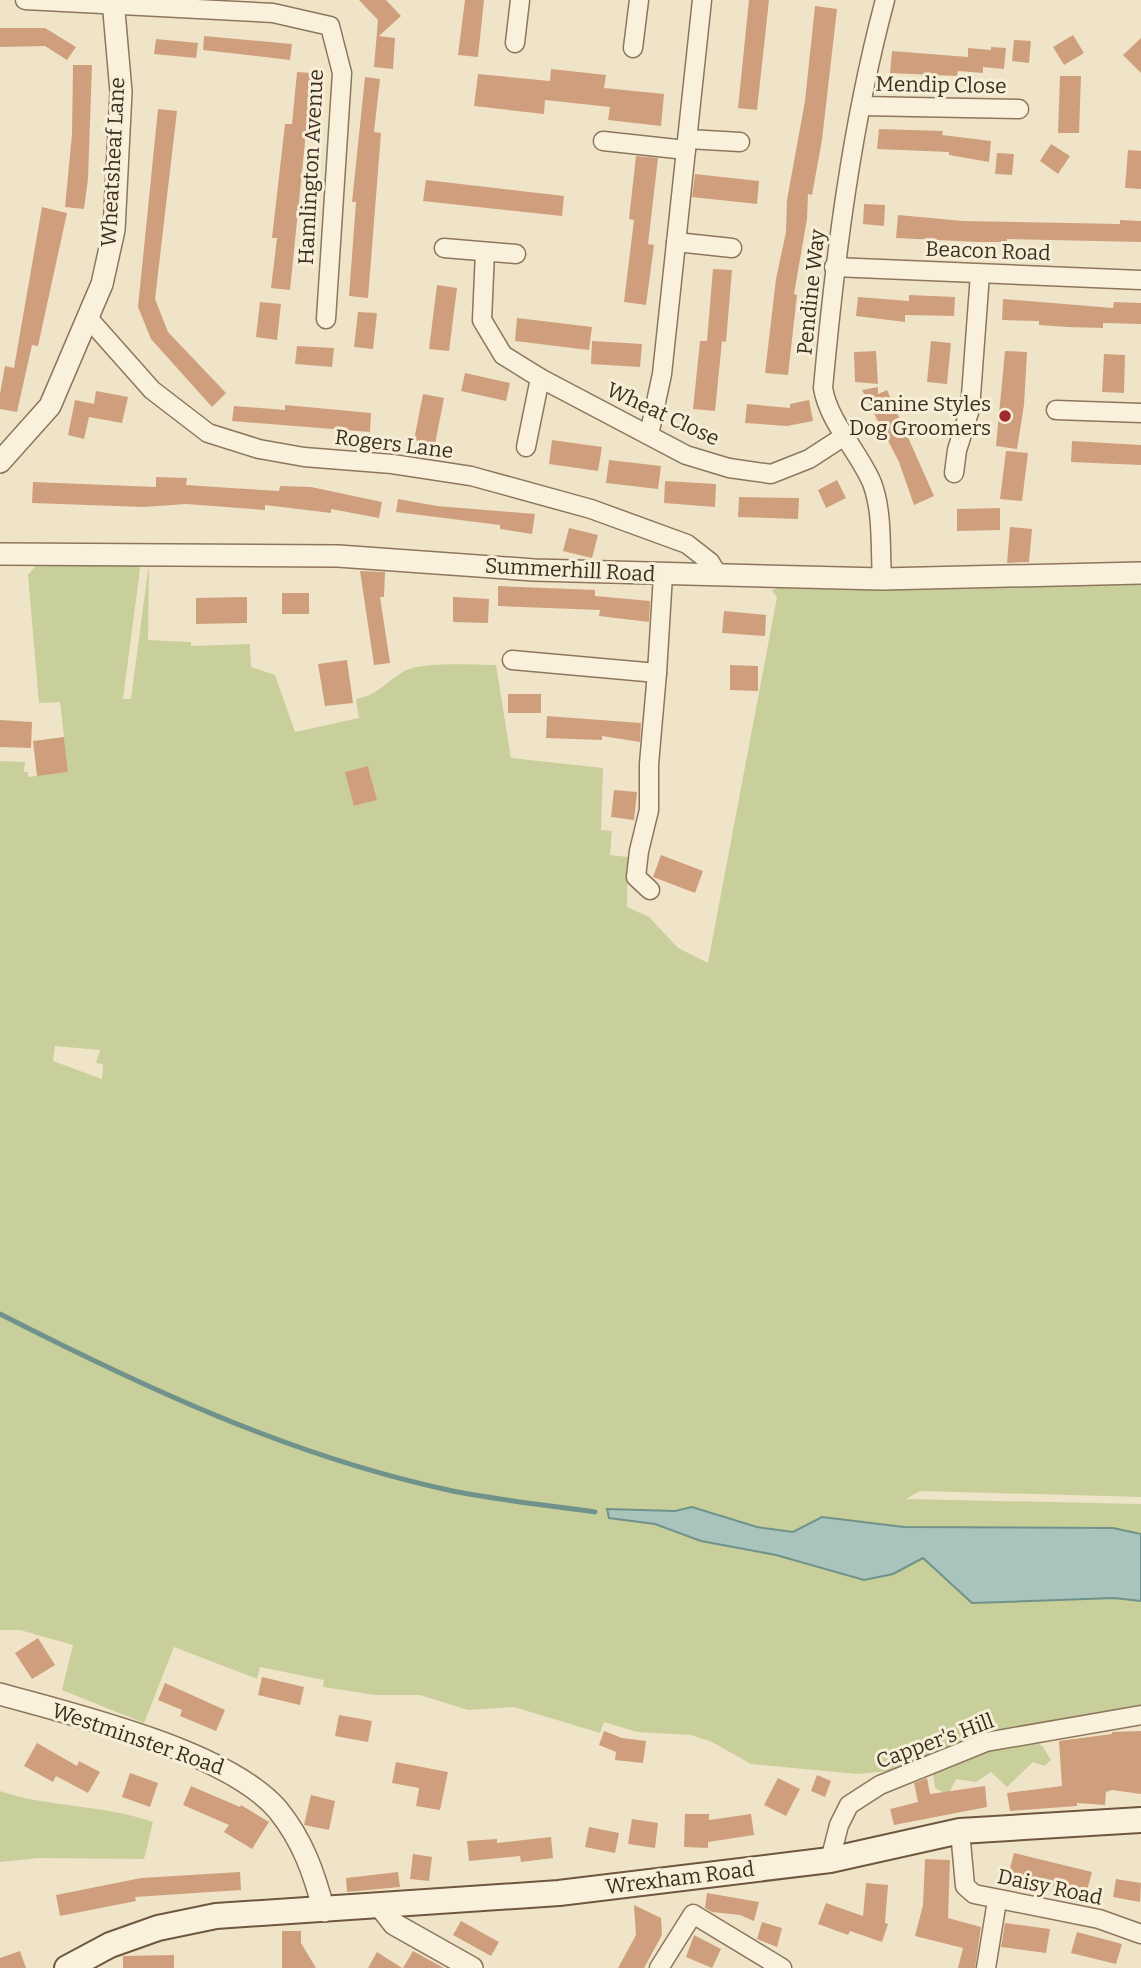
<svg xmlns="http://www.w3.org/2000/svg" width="1141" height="1968" font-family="Bitter,serif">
<rect width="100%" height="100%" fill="#f0e4c8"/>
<g fill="#c9cf9b" fill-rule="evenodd">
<path d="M41,560H137L140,569L123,699H131L149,563L148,640L191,642V646L250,644L251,667L275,675L295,732L359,718L356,699C376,696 386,682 403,672C421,661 473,665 496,665L511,758L603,768L601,830L612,831L610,855L628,857L627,907L649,917L678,948L708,963L777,597L772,591L783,583L1141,580V1497L920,1491L906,1499L1141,1504V1534L1113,1528L904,1527L822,1517L793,1532L757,1527L692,1507L675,1511L607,1509L610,1519L655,1524L701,1541L893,1574L923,1558L972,1603L1114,1598L1141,1601V1713L1025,1732L1043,1747L1051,1760L1044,1766L1033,1762L1007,1787L991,1772L976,1782L956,1779L948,1795L935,1788L933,1774L912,1769L857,1774L751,1764L712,1742L691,1735L637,1732L604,1722L600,1733L514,1707L468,1710L420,1695H375L323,1687L324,1680L260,1667L257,1679L174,1647L144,1723L62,1690L73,1645L20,1630H0V761L25,762L24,772H28V777L68,772L60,702L39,703L28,575ZM368,766L377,800L355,806L346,772ZM55,1046L100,1050L96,1063L103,1064L102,1079L53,1061Z"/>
<path d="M0,1791C50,1808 102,1804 153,1822L144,1859L38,1858L0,1862Z"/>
</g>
<polygon fill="#a9c4bc" stroke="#6f938a" stroke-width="2" points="692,1507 757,1527 793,1532 822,1517 904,1527 1113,1528 1141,1534 1141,1601 1114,1598 972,1603 923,1558 893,1574 864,1580 776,1555 701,1541 655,1524 609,1518 607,1509 675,1511"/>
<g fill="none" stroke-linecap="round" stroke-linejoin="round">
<path stroke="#6f938a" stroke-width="5" d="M0,1314C143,1387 291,1456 448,1490C496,1500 546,1505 595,1512"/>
</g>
<g fill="#cf9f7d">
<polygon points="359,0 386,0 401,16 379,36 395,38 393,69 374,67 378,20"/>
<polygon points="465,0 484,0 478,57 458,55"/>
<polygon points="749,0 769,0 757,110 738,108"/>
<polygon points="815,6 837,9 822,140 812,195 808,194 807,219 794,294 797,295 788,375 765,373 776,279 786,232 787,200 805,101"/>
<polygon points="0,28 45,28 76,47 67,60 45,46 0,47"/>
<polygon points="1073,35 1084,53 1064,65 1053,47"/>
<polygon points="204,36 292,44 290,60 203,50"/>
<polygon points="1141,38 1141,73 1123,55"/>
<polygon points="156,39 198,43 196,58 154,54"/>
<polygon points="1014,40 1031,41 1029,63 1012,61"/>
<polygon points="991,47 1006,48 1004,69 983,67 983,73 958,71 957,76 890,73 892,51 968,57 968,48 991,50"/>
<polygon points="73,65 92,65 88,179 84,209 65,207 72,134"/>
<polygon points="551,69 606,75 604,88 664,94 661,126 608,120 610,107 545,100 544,114 474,106 478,74 550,81"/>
<polygon points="297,72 312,73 290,290 271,288 277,238 272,238 285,124 292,124"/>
<polygon points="1060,76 1081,76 1079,133 1058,133"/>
<polygon points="365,77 380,79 374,132 381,133 368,298 349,296 356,202 352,202"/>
<polygon points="158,109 177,111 155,299 168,332 226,393 212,407 151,339 138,307"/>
<polygon points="879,129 943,131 942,135 991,141 989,162 949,155 949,152 877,149"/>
<polygon points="1051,144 1070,156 1058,174 1040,161"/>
<polygon points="1128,150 1141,151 1141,189 1125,188"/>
<polygon points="997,153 1014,154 1012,175 995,174"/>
<polygon points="636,156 658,158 648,244 654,245 646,305 624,302 634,220 629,219"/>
<polygon points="695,174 759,181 757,204 692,197"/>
<polygon points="426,180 564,196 562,216 423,201"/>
<polygon points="864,204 885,205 884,226 863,224"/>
<polygon points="42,207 67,213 38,346 32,345 17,412 0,409 0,394 5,366 14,368"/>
<polygon points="898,215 963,221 1120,224 1120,220 1141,221 1141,242 1007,239 1007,242 979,242 896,238"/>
<polygon points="713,269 732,270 726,342 722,341 715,411 693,409 700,341 707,341"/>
<polygon points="437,285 457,288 449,351 429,349"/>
<polygon points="909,295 955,297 954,316 905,315 905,322 856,316 858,297 909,301"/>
<polygon points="1003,299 1113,308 1114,302 1141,303 1141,324 1103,323 1103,328 1067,327 1039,325 1039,321 1002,320"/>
<polygon points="260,302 281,304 277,340 256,337"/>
<polygon points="358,312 377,313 373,349 354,347"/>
<polygon points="517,318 592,327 589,350 515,341"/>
<polygon points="592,341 642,344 640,367 591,364"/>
<polygon points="931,341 951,343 947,384 927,382"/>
<polygon points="297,346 334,348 332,367 295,364"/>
<polygon points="876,351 878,384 855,382 854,352"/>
<polygon points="1005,351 1027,352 1024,405 1017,449 996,446"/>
<polygon points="1104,354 1125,355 1124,393 1102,392"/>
<polygon points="465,373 510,383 506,401 461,391"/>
<polygon points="878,387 878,394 887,390 934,496 914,505 899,462 862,390"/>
<polygon points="96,391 128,397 122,423 89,417 84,439 68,435 75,400 94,404"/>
<polygon points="423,394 444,398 435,444 414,440"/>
<polygon points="809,400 813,421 787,426 745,423 747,404 790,408 790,404"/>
<polygon points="285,405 371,413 370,432 232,421 234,406 285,410"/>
<polygon points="552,440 602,447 598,471 549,464"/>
<polygon points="1072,441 1141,445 1141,465 1071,462"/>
<polygon points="1006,451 1028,453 1022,501 1000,499"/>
<polygon points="609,460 661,466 658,489 606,483"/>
<polygon points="156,477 187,478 186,485 231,488 279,491 280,486 311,487 382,502 379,518 331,509 331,513 265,505 265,510 186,504 144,507 32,503 33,482 156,487"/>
<polygon points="837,480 846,498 826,508 818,490"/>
<polygon points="665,481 716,484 715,507 664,503"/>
<polygon points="739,497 799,498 798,519 738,517"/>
<polygon points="398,499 437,506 535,514 532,534 500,529 500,525 396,512"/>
<polygon points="1000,508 1000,530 957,531 957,509"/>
<polygon points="1010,527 1032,529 1029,562 1007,563"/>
<polygon points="569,528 598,535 592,558 563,551"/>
<polygon points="360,571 385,572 384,597 380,597 390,663 374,665"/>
<polygon points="498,586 595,590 595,596 650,601 649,622 599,616 600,610 498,606"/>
<rect x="282" y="593" width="27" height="21"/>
<polygon points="247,597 247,623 196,624 196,598"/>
<polygon points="453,597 489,599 488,623 453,622"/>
<polygon points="724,611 766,615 765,636 722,633"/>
<polygon points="347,660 353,703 325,706 318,664"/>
<polygon points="730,665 758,666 758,691 730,690"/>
<rect x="508" y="694" width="33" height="19"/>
<polygon points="547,716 641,723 640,742 602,736 602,740 546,738"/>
<polygon points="0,720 32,722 31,748 0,747"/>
<polygon points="64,737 68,772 37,776 33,741"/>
<polygon points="368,766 377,800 354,806 345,772"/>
<polygon points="614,790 637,792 634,820 611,817"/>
<polygon points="661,855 703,871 695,893 653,877"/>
<polygon points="38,1638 55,1665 32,1679 15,1653"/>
<polygon points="262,1677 304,1687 300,1705 258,1695"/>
<polygon points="165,1683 225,1710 216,1731 180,1716 182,1710 158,1700"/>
<polygon points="339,1715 372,1721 368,1742 335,1736"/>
<polygon points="604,1731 622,1738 646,1741 643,1763 615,1760 616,1752 599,1745"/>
<polygon points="1141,1731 1141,1794 1112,1790 1106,1792 1105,1805 1077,1803 1077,1806 1010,1811 1007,1793 1062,1786 1059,1741 1112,1734 1112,1732"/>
<polygon points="37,1743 77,1766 79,1761 100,1772 88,1793 56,1776 53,1782 24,1766"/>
<polygon points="396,1762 448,1772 440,1810 416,1806 419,1788 392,1783"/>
<polygon points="130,1773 158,1783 150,1807 122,1797"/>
<polygon points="817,1775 831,1781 825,1797 811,1791"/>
<polygon points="778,1778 800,1789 786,1816 764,1805"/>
<polygon points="927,1778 930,1794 985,1786 987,1807 894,1825 890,1809 918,1802 914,1783"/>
<polygon points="191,1786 240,1807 241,1805 269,1822 252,1849 224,1832 229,1825 183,1805"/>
<polygon points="311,1795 335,1801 329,1830 304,1825"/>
<polygon points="685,1814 709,1814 709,1820 751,1814 754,1835 708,1842 708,1848 684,1847"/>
<polygon points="632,1819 658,1823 655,1848 628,1844"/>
<polygon points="589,1827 619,1833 615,1853 585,1847"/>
<polygon points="551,1837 553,1858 521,1862 520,1856 469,1861 467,1841 497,1839 497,1843"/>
<polygon points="1014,1853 1092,1872 1086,1894 1008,1876"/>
<polygon points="413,1854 432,1857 429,1881 410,1879"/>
<polygon points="925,1859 950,1860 948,1918 981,1927 975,1968 958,1968 963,1948 915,1936 923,1905"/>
<polygon points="240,1872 241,1890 135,1897 136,1901 60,1916 56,1895 141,1878"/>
<polygon points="398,1872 400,1887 347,1892 346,1878"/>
<polygon points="1116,1879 1141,1883 1140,1902 1113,1897"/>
<polygon points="866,1883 888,1885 885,1923 888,1924 882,1942 850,1931 848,1935 818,1924 826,1903 863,1916"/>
<polygon points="707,1893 759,1902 754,1921 740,1915 712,1912 705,1908"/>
<polygon points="634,1905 661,1918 662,1935 644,1968 618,1968 636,1935"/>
<polygon points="461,1921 499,1942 491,1956 453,1935"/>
<polygon points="762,1922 782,1928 777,1947 757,1939"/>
<polygon points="1005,1923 1050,1929 1046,1953 1001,1947"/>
<polygon points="282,1931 301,1931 301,1943 316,1968 282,1968"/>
<polygon points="1077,1932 1122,1944 1116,1964 1071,1953"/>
<polygon points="694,1935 721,1949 712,1968 686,1957"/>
<polygon points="20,1951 26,1968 0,1968 0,1958"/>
<polygon points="413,1951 444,1968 403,1968"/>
<polygon points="377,1952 402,1968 368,1968"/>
<polygon points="174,1955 174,1968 123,1968 123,1956"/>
</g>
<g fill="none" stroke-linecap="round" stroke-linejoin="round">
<g stroke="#8d765c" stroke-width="21">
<g id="minor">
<polyline points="25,0 273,13 330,26 342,73 326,319"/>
<polyline points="515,43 520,0"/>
<polyline points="633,48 639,0"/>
<polyline points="861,106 1019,109"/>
<polyline points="688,139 740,142"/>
<polyline points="603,141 686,150"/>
<polyline points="676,242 732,248"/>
<polyline points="444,248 516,254"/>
<polyline points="485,252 482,320 503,355 540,378 686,455 729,468 771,474 809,459 846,435"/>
<polyline points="834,267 1141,280"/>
<polyline points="89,319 152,390 208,433 259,449 304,457 392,464 471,476 591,509 687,544 710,562 718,575"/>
<polyline points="1056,410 1141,413"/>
<polyline points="649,435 662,374 702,0"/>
<polyline points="526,447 540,378"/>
<polyline points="954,473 957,450 970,409 980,274"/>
<path d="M882,579C880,549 883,512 872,483C858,450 829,423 823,388C835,258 851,127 885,0"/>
<polyline points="512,660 657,673 663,575"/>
<polyline points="650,890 636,877 639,851 649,810 649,764 657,673"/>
<polyline points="960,1831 965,1886 974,1894 1099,1919 1141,1934"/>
<polyline points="830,1860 839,1825 849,1805 880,1785 986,1742 1141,1715"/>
<polyline points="659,1968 693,1914 782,1968"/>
<polyline points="986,1968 997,1901"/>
</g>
</g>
<g stroke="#8d765c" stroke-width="24">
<g id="tertiary">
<polyline points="0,462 50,406 102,284 114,230 121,92 113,0"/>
<polyline points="0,554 338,556 534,570 882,579 1141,573"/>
<path d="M0,1694C75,1715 228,1751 278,1810C303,1841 314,1873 324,1911"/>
<polyline points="379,1905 394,1924 472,1968"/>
</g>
</g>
<g stroke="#6f573f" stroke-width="28">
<polyline id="secondary" points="67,1968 110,1945 158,1928 216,1916 559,1893 830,1860 960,1831 1141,1820"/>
</g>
<use href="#minor" stroke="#faf1dc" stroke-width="18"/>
<use href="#tertiary" stroke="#faf1dc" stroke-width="21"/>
<use href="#secondary" stroke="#faf1dc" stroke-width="24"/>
</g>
<circle fill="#9e2a2b" stroke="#f7eed8" stroke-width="2.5" cx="1005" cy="416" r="7"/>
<g text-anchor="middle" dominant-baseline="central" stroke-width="6" stroke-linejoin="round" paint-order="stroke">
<g font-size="21" fill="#3d2e20" stroke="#f7eed8">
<text transform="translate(941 85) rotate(1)">Mendip Close</text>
<text transform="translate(113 162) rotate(-87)">Wheatsheaf Lane</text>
<text transform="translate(311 167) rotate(-87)">Hamlington Avenue</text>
<text transform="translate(988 251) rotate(2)">Beacon Road</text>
<text transform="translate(811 292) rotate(-84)">Pendine Way</text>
<text transform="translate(663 414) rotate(25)">Wheat Close</text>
<text transform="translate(394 444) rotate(7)">Rogers Lane</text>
<text transform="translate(570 570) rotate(3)">Summerhill Road</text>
<text transform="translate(138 1739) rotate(19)">Westminster Road</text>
<text transform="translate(935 1741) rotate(-20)">Capper's Hill</text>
<text transform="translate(680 1878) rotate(-7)">Wrexham Road</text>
<text transform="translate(1050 1887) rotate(12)">Daisy Road</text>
</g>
<g font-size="21" fill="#3d2e20" stroke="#f7eed8" text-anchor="end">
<text x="991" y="404">Canine Styles<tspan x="991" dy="24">Dog Groomers</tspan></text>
</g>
</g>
</svg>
